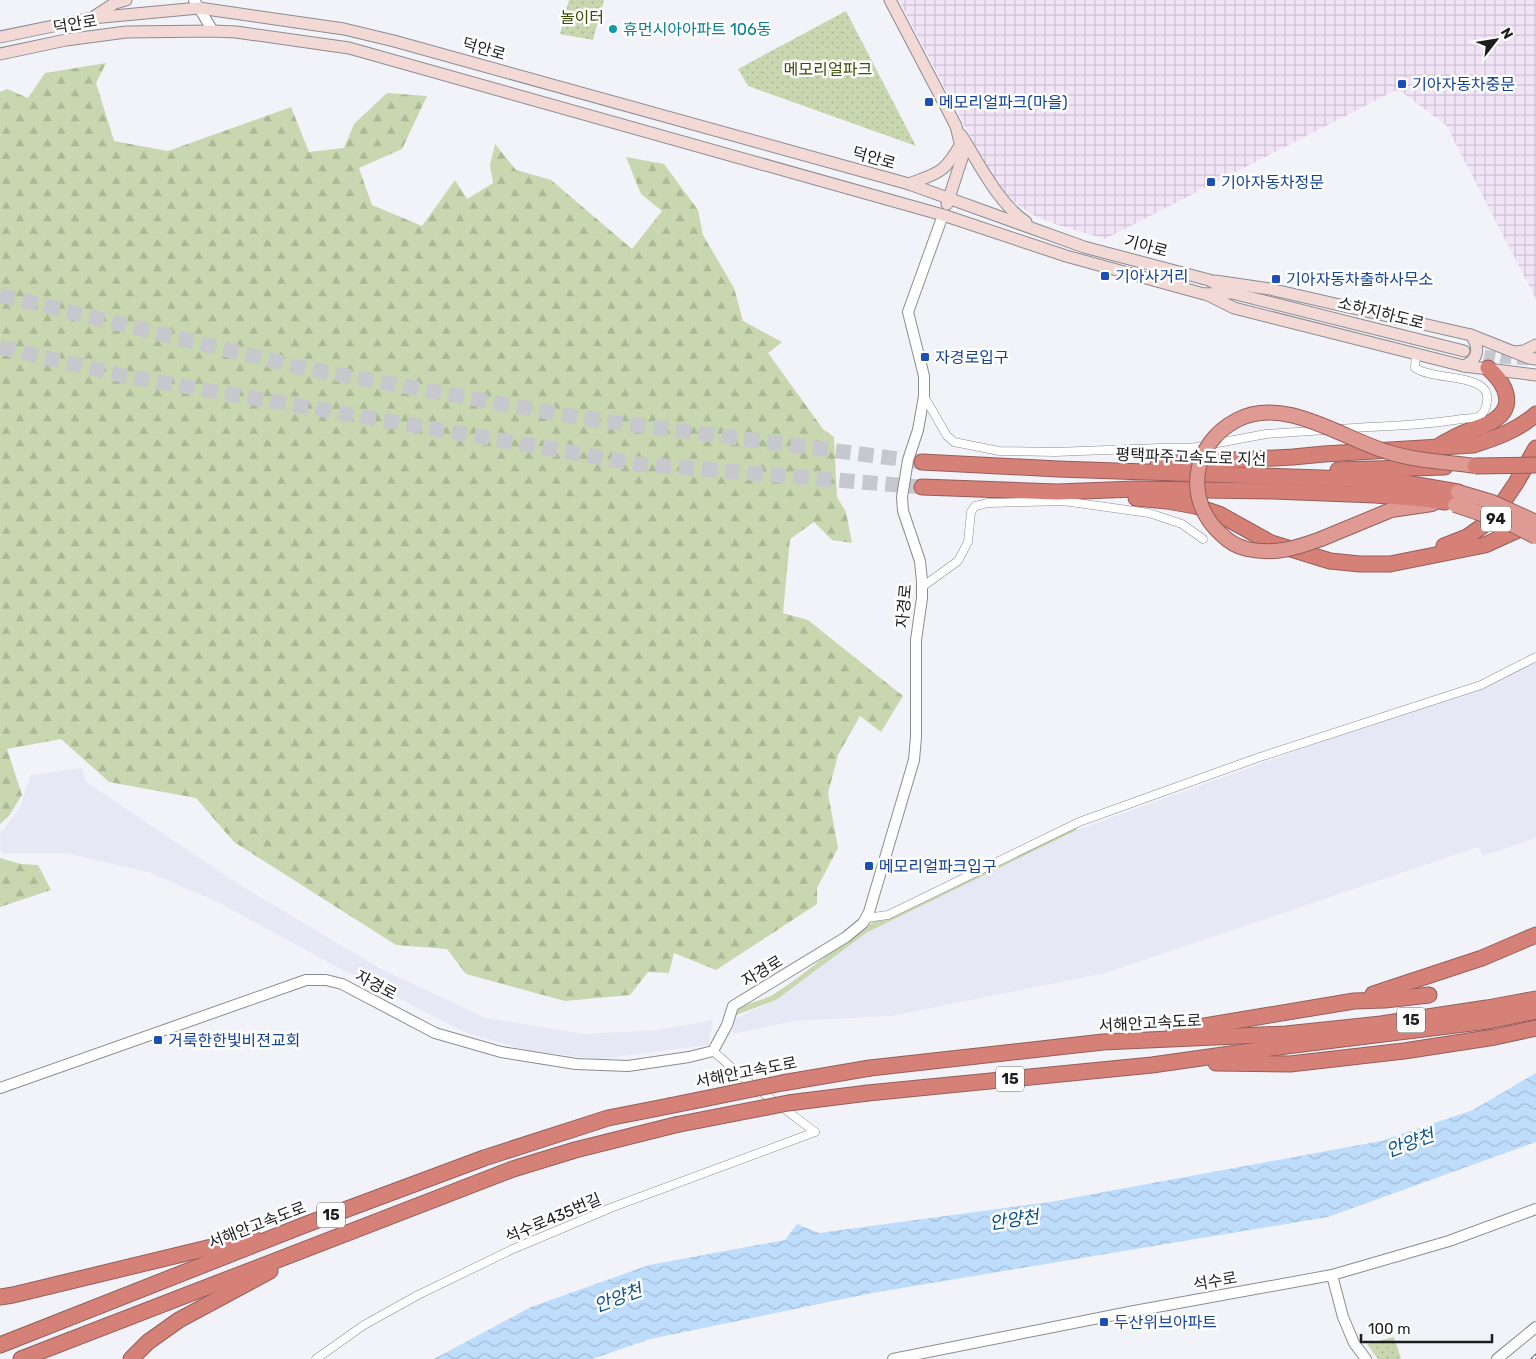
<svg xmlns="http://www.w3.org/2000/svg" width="1536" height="1359" font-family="Rubik,'Noto Sans KR',sans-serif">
<defs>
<pattern id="industrial-grid" width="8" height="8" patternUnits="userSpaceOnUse" patternTransform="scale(1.25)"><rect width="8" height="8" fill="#f2e4f7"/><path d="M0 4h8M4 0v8" fill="none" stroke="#cfc3d3"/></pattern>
<pattern id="forest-firs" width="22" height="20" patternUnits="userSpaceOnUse" patternTransform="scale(1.25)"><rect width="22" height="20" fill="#c8d7af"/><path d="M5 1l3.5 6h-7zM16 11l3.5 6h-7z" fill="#abb896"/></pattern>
<pattern id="park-dots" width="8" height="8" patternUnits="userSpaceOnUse" patternTransform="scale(1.25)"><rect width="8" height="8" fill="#c8d7af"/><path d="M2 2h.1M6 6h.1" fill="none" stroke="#abb896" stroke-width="1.8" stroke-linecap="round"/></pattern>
<pattern id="water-waves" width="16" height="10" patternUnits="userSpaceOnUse" patternTransform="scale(1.25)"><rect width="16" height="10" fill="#bedcfb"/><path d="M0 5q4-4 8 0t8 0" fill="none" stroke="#a3bcd7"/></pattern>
</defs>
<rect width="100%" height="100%" fill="#f2f3f9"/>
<g fill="#e6e8f5">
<polygon points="1536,657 1536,838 1483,856 1478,847 1105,973 891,1016 793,1021 733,1034 734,1019 776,1000 866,933 1077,830 1473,687"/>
<polygon points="82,768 86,782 238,884 381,969 486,1018 585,1034 657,1030 713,1020 708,1045 599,1059 525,1050 467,1033 339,968 218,902 148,872 66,853 1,853 0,834 19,809 31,775"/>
</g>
<polygon fill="url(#industrial-grid)" points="899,0 1536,0 1536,299 1446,125 1402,92 1394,91 1105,239 1058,225 1030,214 1006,195 984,163"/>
<path fill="#c8d7af" d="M1073,824L1077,830L866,933L776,1000L731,1017C740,1002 760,1003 774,994C809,972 839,943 874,921Z"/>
<g fill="url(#forest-firs)">
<polygon points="106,63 96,83 114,141 168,151 291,107 309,152 344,148 354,124 387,93 427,96 402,149 359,168 372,205 422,226 455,180 467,199 493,183 490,165 495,144 516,170 551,180 632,249 662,211 641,194 626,157 664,164 698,210 703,235 734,288 743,321 782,342 768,353 823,429 834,437 837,497 846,512 852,543 832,540 814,522 790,539 783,613 808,620 903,696 881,732 860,716 838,755 828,793 838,848 817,888 817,904 716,970 674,953 669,973 648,972 630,995 565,1001 466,974 447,949 396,945 234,842 196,798 109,782 61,739 7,749 22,795 9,816 0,824 0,92 7,89 28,98 45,73"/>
<polygon points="0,858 21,864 38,865 51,890 0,907"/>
</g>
<g fill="url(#park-dots)">
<polygon points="569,0 604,0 593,40 560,34"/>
<polygon points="846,11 916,146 748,86 738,69"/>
<polygon points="1394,1337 1401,1359 1378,1359 1367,1344"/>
</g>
<polygon fill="url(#water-waves)" points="1536,1073 1536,1142 1328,1217 872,1293 650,1339 592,1359 434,1359 531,1307 649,1265 785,1240 797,1224 819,1233 1050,1202 1381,1141 1473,1110"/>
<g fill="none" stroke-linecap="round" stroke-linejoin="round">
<polyline stroke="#c7c8cd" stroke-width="11" stroke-dasharray="11 5.5" stroke-linecap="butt" points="1468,352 1501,358 1529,360"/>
<g stroke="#c7c8cd" stroke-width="15" stroke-dasharray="15 8" stroke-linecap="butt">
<polyline points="0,295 303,368 582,418 922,462"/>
<polyline points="0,347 125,376 639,464 922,487"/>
</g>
<g stroke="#8b8c91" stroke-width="9">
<g id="minor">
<polyline points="924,396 947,436 954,442 999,451 1055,452 1160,448 1191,448 1266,434 1325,430"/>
<path d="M1339,429C1379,426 1421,426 1461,419C1466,418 1475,419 1479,416C1487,412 1490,395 1484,389C1471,375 1432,379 1415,368L1416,354"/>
<polyline points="922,587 958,561 968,542 971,512 975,506 988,503 1063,501 1149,513 1182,524 1203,539"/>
<polyline points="866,918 888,915 1079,822 1257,758 1481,685 1536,657"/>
<polyline points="713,1051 746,1080 815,1132"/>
<polyline points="316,1359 364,1325 418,1295 513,1249 613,1207 815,1132"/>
</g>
</g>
<g stroke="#8b8c91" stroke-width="12">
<g id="tertiary">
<polyline points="194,0 213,31"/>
<polyline points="0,1088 306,980 326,980 342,984 435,1033 501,1052 576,1064 628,1066 689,1057 713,1051 727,1025 733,1006 846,937 863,923 869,912 914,760 916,737 916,640 922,598 922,581 920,561 903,511 902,497 908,460 918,430 924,396 924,376 908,312 943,215"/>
<polyline points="1332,1275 1343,1317 1354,1343 1366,1359"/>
<polyline points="893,1359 1129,1312 1332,1275 1449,1241 1536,1209"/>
<polyline points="1497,1359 1536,1327"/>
</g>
</g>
<g stroke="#8b8c91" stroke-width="13">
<g id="secondary">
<polyline points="890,0 956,126 963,155 947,204"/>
<polyline points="95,16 115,3 126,0"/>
<polyline points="0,37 92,18 199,8 344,29 394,41 909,184 1084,247 1209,280 1232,293 1464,351"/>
<polyline points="0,54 66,40 126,32 213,31 236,32 349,48 943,215 1066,256 1204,294 1230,293"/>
<path d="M961,135C979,163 998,203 1026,222"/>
<path d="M909,184C940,172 943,174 961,144"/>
<polyline points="1215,281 1270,289 1471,335 1529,358 1536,359"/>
<polyline points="1206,294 1234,308 1464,366 1536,375"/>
<polyline points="1515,352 1524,351 1536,345"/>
<path d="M1464,366C1479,359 1480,348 1471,335"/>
</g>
</g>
<g stroke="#955e59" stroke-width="16">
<polyline id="trunk" points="1321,539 1391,510 1432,504"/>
</g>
<g stroke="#955e59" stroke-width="17">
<g id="motorway">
<path d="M1440,445C1450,440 1459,434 1469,431C1475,428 1482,427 1487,424C1518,410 1508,386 1488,368"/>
<polyline points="922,462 1058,469 1350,479 1405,483 1458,492"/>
<path d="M1158,464L1293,457L1324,454L1473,445C1496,438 1518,430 1536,414"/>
<polyline points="1338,470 1445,467"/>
<polyline points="922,487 1057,492 1135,489 1273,491 1375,495 1424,499 1445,502"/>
<polyline points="1136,498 1167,501 1195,506 1219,514 1271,543 1330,561 1360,564 1390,564 1485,545 1529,525"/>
<polyline points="1444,546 1467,537 1491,520 1516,483 1536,448"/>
<polyline points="1373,994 1482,958 1536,935"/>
<polyline points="1174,1031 1354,1001 1385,1000 1429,995"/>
<polyline points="1216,1063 1290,1064 1404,1051 1495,1037 1536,1028"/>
<polyline points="870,1068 1103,1042 1286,1034 1381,1024 1487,1008 1536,999"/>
<polyline points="868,1093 1152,1065 1286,1046 1488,1021 1536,1011"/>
<polyline points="0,1297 13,1295 253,1237"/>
<polyline points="0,1345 307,1224 484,1158 608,1118 669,1106"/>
<polyline points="21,1359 513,1169 575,1150 675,1125"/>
<polyline points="131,1359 148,1342 179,1320 270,1271"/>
</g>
</g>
<use href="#minor" stroke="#fff" stroke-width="8"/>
<use href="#tertiary" stroke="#fff" stroke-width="10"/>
<use href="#secondary" stroke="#f3d9d6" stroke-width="11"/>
<use href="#trunk" stroke="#de9a93" stroke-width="14"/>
<use href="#motorway" stroke="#d68178" stroke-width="15"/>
<g stroke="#5f5f62" stroke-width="4.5">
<polyline id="rail" points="1533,1359 1536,1356"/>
</g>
<use href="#rail" stroke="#fff" stroke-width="2.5" stroke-dasharray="8" stroke-linecap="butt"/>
<g stroke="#955e59" stroke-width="16" stroke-linecap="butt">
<g id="trunk-bridge">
<polyline points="1458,492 1492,502 1536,522"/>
<polyline points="1455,505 1509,523 1536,537"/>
<path d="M1321,539C1296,548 1275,555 1247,549C1238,547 1228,541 1221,534C1183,500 1192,443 1237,420C1284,395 1343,439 1388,452C1416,461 1446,462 1475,466"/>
</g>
</g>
<g stroke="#955e59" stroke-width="17" stroke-linecap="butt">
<g id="motorway-bridge">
<polyline points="1475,466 1536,465"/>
<polyline points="669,1106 782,1083 870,1068"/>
<polyline points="675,1125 788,1103 868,1093"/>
</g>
</g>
<use href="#trunk-bridge" stroke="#de9a93" stroke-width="14"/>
<use href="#motorway-bridge" stroke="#d68178" stroke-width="15"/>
</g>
<circle fill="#0f9aa8" stroke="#fff" stroke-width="2" cx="613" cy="29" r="5"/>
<g fill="#1a4fb4" stroke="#fff" stroke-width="2">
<rect x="1397" y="79" width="10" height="10" rx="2.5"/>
<rect x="924" y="97" width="10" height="10" rx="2.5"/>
<rect x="1206" y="177" width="10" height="10" rx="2.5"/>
<rect x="1100" y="271" width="10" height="10" rx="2.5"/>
<rect x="1271" y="274" width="10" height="10" rx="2.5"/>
<rect x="920" y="352" width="10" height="10" rx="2.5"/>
<rect x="864" y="861" width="10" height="10" rx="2.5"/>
<rect x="153" y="1035" width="10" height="10" rx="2.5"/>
<rect x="1099" y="1317" width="10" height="10" rx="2.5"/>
</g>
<g text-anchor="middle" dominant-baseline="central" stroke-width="5" stroke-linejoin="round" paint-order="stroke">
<g fill="#fff" stroke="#616162" stroke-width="1">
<rect x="1481" y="506.5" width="30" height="25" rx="4"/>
<rect x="1397" y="1007.5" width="28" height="25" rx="4"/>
<rect x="996" y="1066.5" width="28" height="25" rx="4"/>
<rect x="317" y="1202.5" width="28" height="25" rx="4"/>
</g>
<g font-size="15" font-weight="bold" fill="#1d1d1f">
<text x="1496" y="519">94</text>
<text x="1411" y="1020">15</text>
<text x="1010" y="1079">15</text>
<text x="331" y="1215">15</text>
</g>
<g font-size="16" fill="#3b4e03" stroke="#fff">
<text x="582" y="17">놀이터</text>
<text x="828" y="69">메모리얼파크</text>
</g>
<g font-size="16" fill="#1d1d1f" stroke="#fff">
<text transform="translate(75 24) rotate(-9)">덕안로</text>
<text transform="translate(484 49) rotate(16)">덕안로</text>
<text transform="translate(874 158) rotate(16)">덕안로</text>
<text transform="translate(1146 246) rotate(15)">기아로</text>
<text transform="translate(1381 313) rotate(14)">소하지하도로</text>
<text transform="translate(1191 457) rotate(2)">평택파주고속도로 지선</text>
<text transform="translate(904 606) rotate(-85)">자경로</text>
<text transform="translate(762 971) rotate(-31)">자경로</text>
<text transform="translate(376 985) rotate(28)">자경로</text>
<text transform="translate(1150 1023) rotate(-3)">서해안고속도로</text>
<text transform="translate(746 1072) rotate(-11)">서해안고속도로</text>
<text transform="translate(553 1218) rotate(-23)">석수로435번길</text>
<text transform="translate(257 1225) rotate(-21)">서해안고속도로</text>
<text transform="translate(1215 1281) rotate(-10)">석수로</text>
</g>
<g font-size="16" fill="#0d838f" stroke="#fff" text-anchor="start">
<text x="623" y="29">휴먼시아아파트 106동</text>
</g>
<g font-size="16" fill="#164399" stroke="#fff" text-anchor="start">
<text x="1412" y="84">기아자동차중문</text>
<text x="939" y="102">메모리얼파크(마을)</text>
<text x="1221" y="182">기아자동차정문</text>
<text x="1115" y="276">기아사거리</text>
<text x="1286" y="279">기아자동차출하사무소</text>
<text x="935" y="357">자경로입구</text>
<text x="879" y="866">메모리얼파크입구</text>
<text x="168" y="1040">거룩한한빛비젼교회</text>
<text x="1114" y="1322">두산위브아파트</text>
</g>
<g font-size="18" font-style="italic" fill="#07528f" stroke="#fff">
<text transform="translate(1410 1143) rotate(-20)">안양천</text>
<text transform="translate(1014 1220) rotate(-8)">안양천</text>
<text transform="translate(618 1298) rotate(-20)">안양천</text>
</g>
</g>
<g transform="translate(1496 40) rotate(59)" stroke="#ffffff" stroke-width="4" paint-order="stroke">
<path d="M0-4L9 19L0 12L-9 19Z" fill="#1d1d1f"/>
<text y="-8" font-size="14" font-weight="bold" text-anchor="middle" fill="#1d1d1f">N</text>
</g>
<path d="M1361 1334v8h131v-8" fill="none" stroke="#1d1d1f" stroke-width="2.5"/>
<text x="1368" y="1334" font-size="15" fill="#1d1d1f" stroke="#ffffff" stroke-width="4" paint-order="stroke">100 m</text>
</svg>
